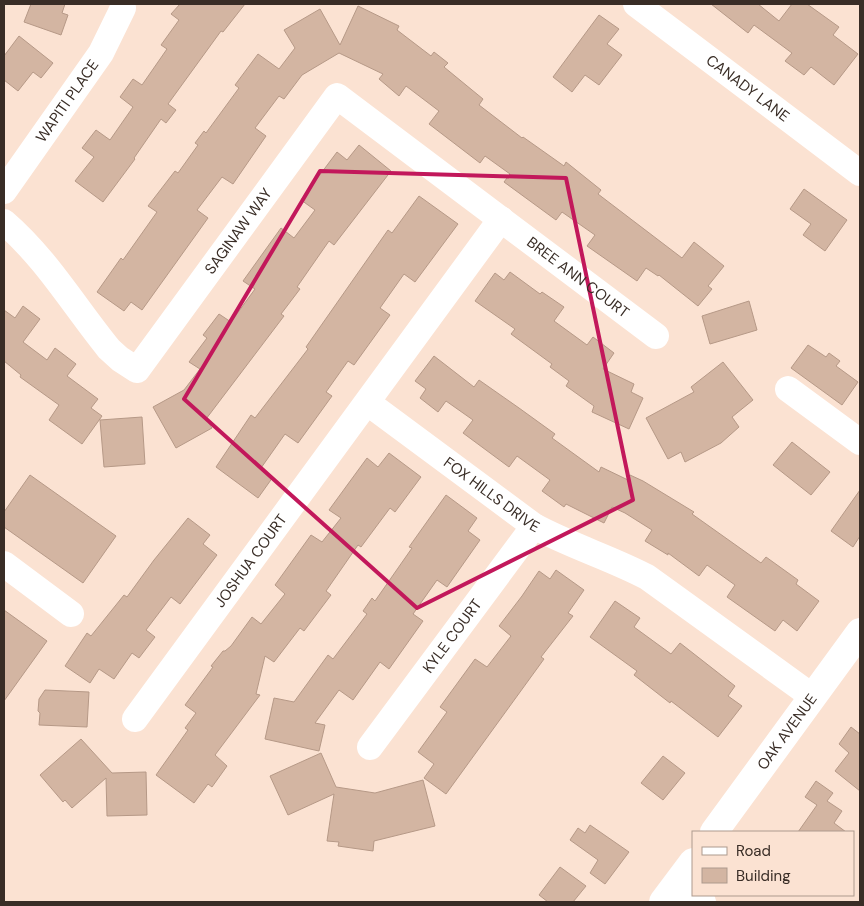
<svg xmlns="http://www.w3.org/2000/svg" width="864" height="906" font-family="'DM Sans',sans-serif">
<rect width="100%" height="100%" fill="#fbe2d2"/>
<g fill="#d3b5a2" stroke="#b69987">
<polygon points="31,4 65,4 62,13 68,15 61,35 24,22"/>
<polygon points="180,4 245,4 223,32 221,31 168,104 176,110 166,123 161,119 134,158 135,159 103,202 75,181 94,157 82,148 96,130 110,140 133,107 120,97 133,79 142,85 167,49 161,45 179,20 171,14"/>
<polygon points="711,4 758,4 779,21 792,4 807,4 839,27 833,35 858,54 834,85 811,67 804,75 785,61 792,53 754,25 748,33"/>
<polygon points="358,6 399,26 397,30 431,56 434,52 448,63 444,67 483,99 479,105 522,138 523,137 564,166 566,162 601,190 598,194 682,258 694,242 724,266 708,286 712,289 698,306 659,275 658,276 646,268 637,281 587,246 595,235 562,212 556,220 504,182 510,174 485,156 480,163 429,124 439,111 406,86 399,96 379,79 383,74 339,53 302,75 284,99 279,96 255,128 266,136 233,184 222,177 197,210 208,218 142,310 131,302 124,311 97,292 121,258 123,260 157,212 148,206 175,171 178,173 198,145 195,143 204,131 206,133 239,88 235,85 258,54 279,69 295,48 284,30 320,9 340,45"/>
<polygon points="599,15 619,29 607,44 622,55 599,85 585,75 572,92 553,77"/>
<polygon points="19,36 53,63 41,78 33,72 18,91 4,80 4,56"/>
<polygon points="359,145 391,171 334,245 329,241 297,287 300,289 281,314 284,316 206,419 212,428 176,448 153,407 184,390 200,369 189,362 207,338 203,335 219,314 231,322 255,289 243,281 281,228 294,238 315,210 301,200 337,152 347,160"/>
<polygon points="804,189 847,220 825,251 803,235 811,224 790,209"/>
<polygon points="419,196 458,224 415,282 404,274 380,308 390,315 354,365 348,361 326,392 332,396 298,443 285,434 261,468 273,477 258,498 216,467 251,415 255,418 308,349 306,347 388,230 392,233"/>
<polygon points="510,272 540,294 542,292 564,307 554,321 587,345 593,337 614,353 603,369 634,384 631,392 643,398 629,429 592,412 594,406 566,386 569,381 550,367 552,364 511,334 515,329 475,301 495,273 504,280"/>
<polygon points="749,301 757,330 710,344 702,316"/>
<polygon points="23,306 40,319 23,342 47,360 55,348 76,364 67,376 98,399 91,408 102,416 82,444 49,420 59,405 20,377 21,375 4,361 4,310 15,318"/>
<polygon points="808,345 826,357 829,353 840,361 836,366 858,382 842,405 791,368"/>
<polygon points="434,356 474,387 479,380 519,408 555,434 552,438 599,472 601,467 628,480 630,475 643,481 694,512 692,514 761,563 766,557 798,580 796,584 819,601 797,631 783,620 775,631 727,597 735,585 707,565 699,576 668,553 668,555 645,541 652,530 625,513 612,507 604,523 566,504 564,507 542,491 550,480 517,456 509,467 463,433 473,420 446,401 438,412 420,398 426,389 415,381"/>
<polygon points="723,362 753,400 732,417 739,427 721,443 685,462 681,452 668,459 646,418 694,392 691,387"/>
<polygon points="142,417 145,464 104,467 100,420"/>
<polygon points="792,442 830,472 811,495 773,465"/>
<polygon points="389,453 421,477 395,512 390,508 361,547 358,545 326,591 331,595 304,631 300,628 274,662 265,656 256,694 260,695 215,755 227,766 212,787 208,784 194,803 156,775 188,730 185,728 196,713 185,705 213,667 211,666 223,651 225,651 231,646 252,617 261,624 285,594 275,585 311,535 322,542 341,518 329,510 367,458 378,467"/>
<polygon points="30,475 116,536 83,583 4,527 4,512"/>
<polygon points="860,490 860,536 853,547 831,531"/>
<polygon points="446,495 477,518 468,531 480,540 447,587 437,580 413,614 423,621 389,669 380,662 353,700 339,690 315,723 325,725 319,751 265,739 274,698 294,702 328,655 333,659 367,614 363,611 372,598 375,601 412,548 409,547"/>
<polygon points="188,518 210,535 203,544 217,555 180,604 171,597 146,630 155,637 139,658 132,653 114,679 99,669 90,683 65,666 87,633 91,636 124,595 127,597 154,560"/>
<polygon points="556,570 584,590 568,613 573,616 541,657 544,659 446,794 424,778 434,764 418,752 447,712 440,707 475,659 487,667 511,636 499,626 522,596 539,571 550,579"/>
<polygon points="615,601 640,618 634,627 671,654 680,643 735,686 728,696 742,706 718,737 671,701 670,703 634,675 637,671 590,637"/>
<polygon points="4,610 47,641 4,701"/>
<polygon points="45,690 89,692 87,727 39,725 40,713 38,711 39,699"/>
<polygon points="851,727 860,734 860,791 835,771 849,753 839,744"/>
<polygon points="81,739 112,773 146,772 147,815 107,816 106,778 72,808 65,800 63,802 40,775"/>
<polygon points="321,753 336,787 375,793 423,780 435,826 374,841 373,851 338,846 339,842 327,841 334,794 288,815 270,776"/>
<polygon points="663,756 685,773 663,800 641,783"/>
<polygon points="816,781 833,793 827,801 842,811 834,823 846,832 798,832 817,805 805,797"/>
<polygon points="590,825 629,852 605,884 590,873 598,860 570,840 578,828 585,833"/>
<polygon points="560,867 586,886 573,902 548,902 539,895"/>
</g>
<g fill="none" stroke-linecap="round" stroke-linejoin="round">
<g stroke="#fff" stroke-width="26">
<path id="s1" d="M636,4L860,173"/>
<path id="s2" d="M4,191L101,53L123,8"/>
<path id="s3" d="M4,222C46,258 74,306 109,349L120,359L137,370L337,96L656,336"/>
<polyline points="788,389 860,442"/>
<path id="s4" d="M368,403L534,526C571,546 611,558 647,577L813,697"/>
<polyline points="4,564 71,614"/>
<path id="s5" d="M135,719L501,219"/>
<path id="s6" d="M370,747L534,526"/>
<polyline points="677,883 703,902"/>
</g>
<g stroke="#fff" stroke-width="28">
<path id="s7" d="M714,832L860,632"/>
<polyline points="663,902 693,862"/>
</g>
</g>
<path fill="none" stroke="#c2185b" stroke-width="4" stroke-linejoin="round" d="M320,171L566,178L633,500L417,608L184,399Z"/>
<g text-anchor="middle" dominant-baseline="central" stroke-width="5" stroke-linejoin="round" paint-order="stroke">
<g font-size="15" fill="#392d26" stroke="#fbe2d2">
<text stroke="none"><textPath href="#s1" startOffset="140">CANADY LANE</textPath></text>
<text stroke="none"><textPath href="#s2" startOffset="110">WAPITI PLACE</textPath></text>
<text stroke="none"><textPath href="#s3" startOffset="372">SAGINAW WAY</textPath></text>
<text stroke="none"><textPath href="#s3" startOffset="841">BREE ANN COURT</textPath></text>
<text stroke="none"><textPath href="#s4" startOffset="154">FOX HILLS DRIVE</textPath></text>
<text stroke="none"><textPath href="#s5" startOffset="196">JOSHUA COURT</textPath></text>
<text stroke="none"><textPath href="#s6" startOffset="138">KYLE COURT</textPath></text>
<text stroke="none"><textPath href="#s7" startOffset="124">OAK AVENUE</textPath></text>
</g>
</g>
<rect width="864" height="906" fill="none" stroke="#392d26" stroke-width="10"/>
<rect x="692" y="831" width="162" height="65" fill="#fbe2d2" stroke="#ad9a8d"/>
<rect x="702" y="847" width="25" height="8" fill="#ffffff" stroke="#ad9a8d"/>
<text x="736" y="856" font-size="15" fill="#392d26">Road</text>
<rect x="702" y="868" width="25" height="15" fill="#d3b5a2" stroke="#ad9a8d"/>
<text x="736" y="881" font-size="15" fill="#392d26">Building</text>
</svg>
